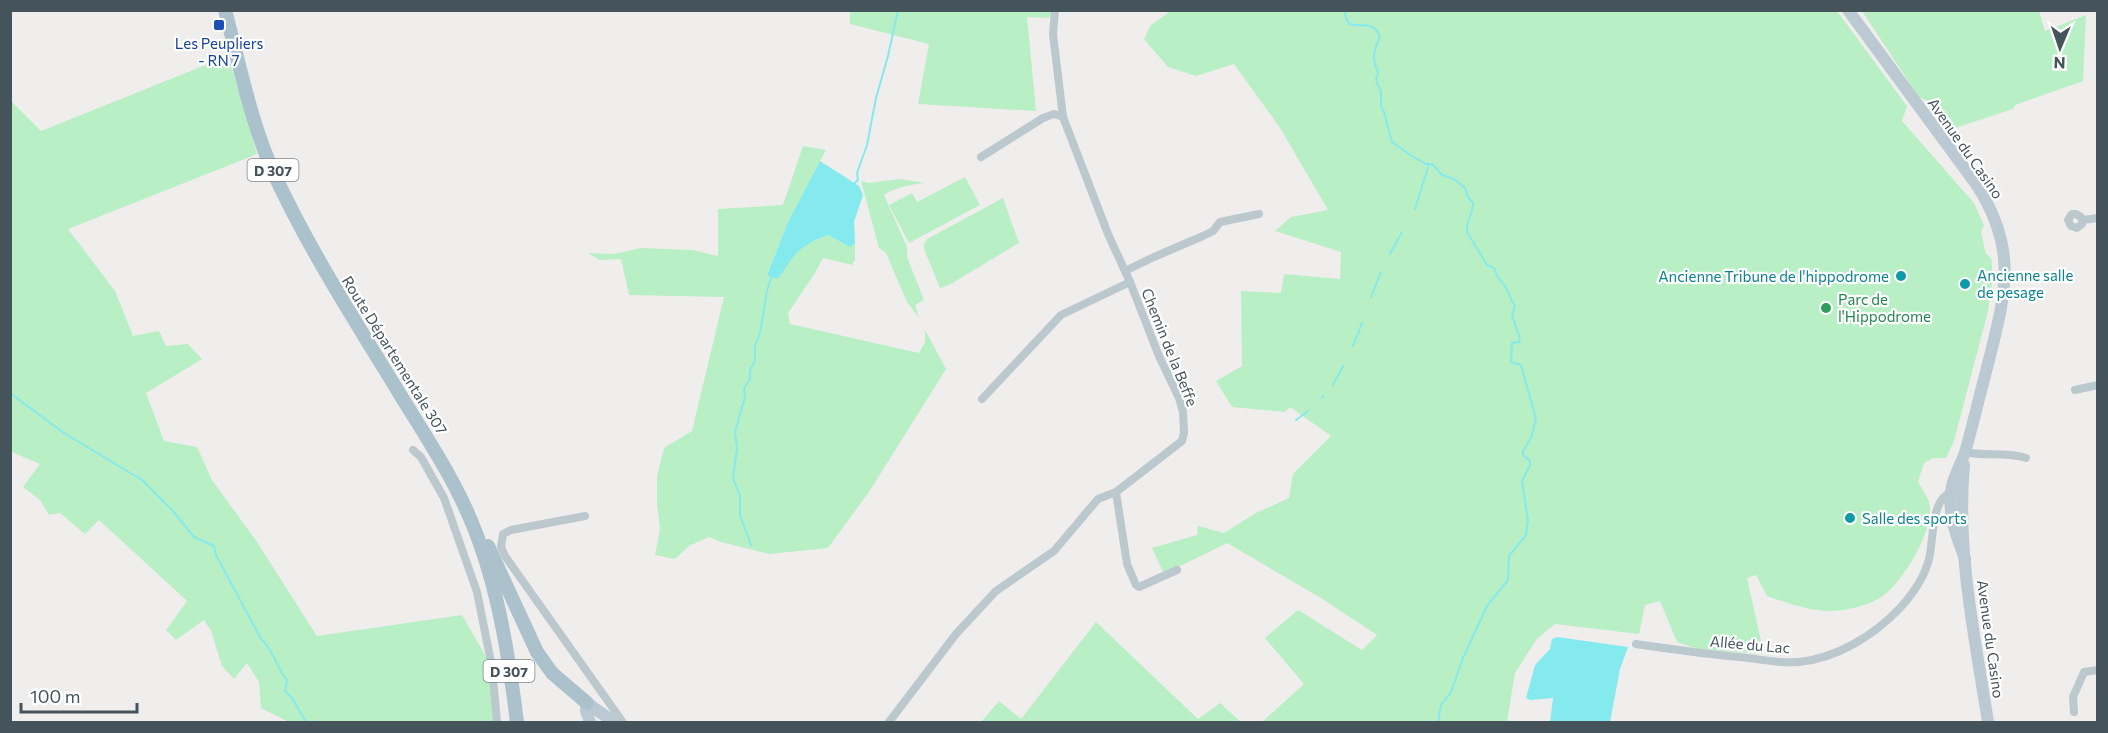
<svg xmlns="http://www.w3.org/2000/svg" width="2108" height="733" font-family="Commissioner,sans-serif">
<rect width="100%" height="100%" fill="#f0eded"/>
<g fill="#b9efc5">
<path d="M1172,10L1837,11L1907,106L1902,121L1974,203L1984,225L1981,232L1986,254L1991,258L1993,276L1988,311L1954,441L1946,458H1933L1924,463L1918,482C1922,489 1927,496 1929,502C1937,528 1900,588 1878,599C1865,606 1848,610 1834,611C1811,612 1788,603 1767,596L1756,575L1747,578L1762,645L1763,654L1698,649L1677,642L1660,601L1645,605L1639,634L1555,624L1537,639L1515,673L1507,722H1262L1304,684L1265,638L1298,610L1362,650L1377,635L1321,598L1227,543L1164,574L1152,548L1197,535L1198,526L1224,533L1256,513L1289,498L1293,474L1331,436L1290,407L1285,412L1232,407L1216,381L1242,366L1241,291L1281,293L1284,274L1340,279L1341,252L1275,231L1291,217L1328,210L1280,128L1234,64L1196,76L1168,67L1144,39L1151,25Z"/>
<polygon points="850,11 1052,11 1049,18 1027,17 1036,111 918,104 929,44 850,24"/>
<path d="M1862,11H2039L2045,31L2086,15L2083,81L2015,105L2013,109L1952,129C1942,115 1936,103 1919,97Z"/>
<polygon points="228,56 257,154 68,229 115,291 133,336 159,331 166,346 188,344 202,359 146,393 164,441 197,447 212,480 257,542 317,636 462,615 492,667 497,722 289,722 261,708 259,682 247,663 234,679 222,666 211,631 204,620 176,640 166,630 187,601 99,520 85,534 60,513 49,515 40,500 23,487 40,464 12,452 11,453 11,101 41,131"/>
<path d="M803,146L826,150L788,222L767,274L778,278C795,252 799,246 828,235L850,247L855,243V260L852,265L823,258L815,273L788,313L790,324L919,353L925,342V330L946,369L869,492L828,548L769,554L721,542L709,537L689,546L675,559L655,555L660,529L657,504V476L664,448L692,431L724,297L629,295L621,259L600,260L588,253L614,254L641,248L693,250L718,256V209L783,205Z"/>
<polygon points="965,177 980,205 909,243 889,205 912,193 917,202"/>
<path d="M900,179L925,183C912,184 896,187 884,195L907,247V257L924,300L915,305L919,318L907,302L886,253L879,248L861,181L869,183Z"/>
<polygon points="1003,198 1019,243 949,285 940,288 924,249 924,244 927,239"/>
<polygon points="1096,622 1198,719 1220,703 1241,722 981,722 999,701 1021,719"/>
</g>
<g fill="#85eaed">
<path d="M820,161L859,186L863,195L854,222L855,243L850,247L828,235C799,246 795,253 778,279L767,275L788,222Z"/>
<polygon points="1557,637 1628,647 1620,669 1610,722 1550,722 1553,698 1530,700 1526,698 1535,665 1550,649 1552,639"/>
</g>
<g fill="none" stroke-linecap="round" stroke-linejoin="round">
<g stroke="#85eaed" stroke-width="2">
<path d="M1345,10L1346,18L1349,24C1361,27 1375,21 1380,37C1374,50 1371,59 1378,72L1376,80L1381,92V106L1384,112L1392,142L1412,156L1426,164H1432L1442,175L1454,179L1465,188L1468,197L1473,203C1473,214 1466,221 1467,232L1487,265L1494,268C1499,281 1497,275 1505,286C1510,292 1509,299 1515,305L1512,315L1520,339L1519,342L1512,343L1511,362L1521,365L1536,419L1531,438L1523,451V455L1530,461V465L1522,481L1528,521L1526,535L1509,556L1508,580L1487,606L1463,658L1451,692L1441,705L1438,722"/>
<polyline points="853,185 858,180 857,173 867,145 876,98 888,56 898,10"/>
<polyline points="1415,209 1429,164"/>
<polyline points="1390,254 1402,232"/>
<polyline points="1371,297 1381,272"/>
<polyline points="1353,346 1362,323"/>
<polyline points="1333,385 1343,366"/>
<path d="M10,393L64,433L142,480L173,511L194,537L214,546L216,555L261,639C274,650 276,667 287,680L285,691L292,698L306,722"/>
<polyline points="1322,398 1323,396"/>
<polyline points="1296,420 1308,411"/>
<polyline points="751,545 740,515 740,496 733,478 737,448 735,432 745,397 744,388 750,379 750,370 755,361 755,346 760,333 767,291 772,274"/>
</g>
<g stroke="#bbc8cd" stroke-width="8">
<polyline points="981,157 1043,118 1054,114 1063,117"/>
<polyline points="2082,220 2081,217 2076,214 2072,214 2068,220 2071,226 2077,228 2082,224 2082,220 2098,218"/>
<polyline points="1125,271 1154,257 1203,236 1213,231 1220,222 1259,214"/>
<polyline points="2075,390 2098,385"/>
<polyline points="982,399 1061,315 1130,282"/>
<polyline points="413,450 421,457 444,498 477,592 492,667 497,722"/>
<path d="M1965,452C1985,457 2006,451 2026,458"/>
<polyline points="1116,492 1127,564 1136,585 1139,587 1177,570"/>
<polyline points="585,516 511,530 503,534 501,547 505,556 622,721"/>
<path d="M1636,644C1671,649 1705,654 1740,657C1760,659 1780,664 1799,662C1837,658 1873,636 1899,609C1912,595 1924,579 1929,559C1934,542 1930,492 1955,493"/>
<polyline points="2074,712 2073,697 2084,672 2098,670"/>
<polyline points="889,722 956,634 996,591 1054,551 1098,499 1116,492 1182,441 1184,433 1183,412 1179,398 1159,356 1130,282 1108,234 1063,117 1053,34 1055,10"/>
</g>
<g stroke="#bac9d2" stroke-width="12">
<path d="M1848,10L1976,184C2018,248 2006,292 1989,360C1981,390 1974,420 1966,449C1962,464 1952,477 1951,492C1948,516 1957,537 1965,559"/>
<path d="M1964,465C1956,550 1975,638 1988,722"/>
<polyline points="590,722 586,711 587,703 614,722"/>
</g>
<g stroke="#abc2cd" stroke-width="14">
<path d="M225,10C240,66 251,124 275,176C311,253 357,324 401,396C423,432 447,468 465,507C496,573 508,650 517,722"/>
<polyline points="488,546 537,652 552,673 587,703"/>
</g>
</g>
<rect fill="#1a4fb4" stroke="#fff" stroke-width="2" x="213" y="19" width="12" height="12" rx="3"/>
<g fill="#0f9aa8" stroke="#fff" stroke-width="2">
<circle cx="1901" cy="276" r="6"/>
<circle cx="1965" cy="284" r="6"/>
<circle cx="1850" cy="518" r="6"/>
</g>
<circle fill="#2e9e5b" stroke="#fff" stroke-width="2" cx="1826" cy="308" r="6"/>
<g text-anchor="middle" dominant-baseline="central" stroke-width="4.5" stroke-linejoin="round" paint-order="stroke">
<g fill="#fff" stroke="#7d878c" stroke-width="1.5">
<rect x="247.5" y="159" width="51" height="22" rx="4.5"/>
<rect x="483.5" y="660" width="51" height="22" rx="4.5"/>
</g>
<g font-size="14" font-weight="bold" fill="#45545b">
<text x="273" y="170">D 307</text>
<text x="509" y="671">D 307</text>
</g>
<g font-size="15" fill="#164399" stroke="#fff">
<text x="219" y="43">Les Peupliers<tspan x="219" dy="17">- RN 7</tspan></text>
</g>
<g font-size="15" fill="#45545b" stroke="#fff">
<text transform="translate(1966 148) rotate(55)">Avenue du Casino</text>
<text transform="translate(1170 347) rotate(68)">Chemin de la Beffe</text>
<text transform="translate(395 355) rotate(58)">Route Départementale 307</text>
<text transform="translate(1991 639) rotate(82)">Avenue du Casino</text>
<text transform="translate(1750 644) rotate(5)">Allée du Lac</text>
</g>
<g font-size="15" fill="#0d838f" stroke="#fff" text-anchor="start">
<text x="1977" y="275">Ancienne salle<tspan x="1977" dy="17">de pesage</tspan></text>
<text x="1889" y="276" text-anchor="end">Ancienne Tribune de l'hippodrome</text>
<text x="1862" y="518">Salle des sports</text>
</g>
<g font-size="15" fill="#27864d" stroke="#fff" text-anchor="start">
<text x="1838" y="299">Parc de<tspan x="1838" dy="17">l'Hippodrome</tspan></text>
</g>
</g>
<rect width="2108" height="733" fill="none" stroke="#45545b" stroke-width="24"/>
<g transform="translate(2060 48) rotate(182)" stroke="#ffffff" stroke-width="4.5" paint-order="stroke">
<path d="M0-4.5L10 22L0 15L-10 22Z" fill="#45545b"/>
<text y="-9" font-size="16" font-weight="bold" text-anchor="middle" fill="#45545b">N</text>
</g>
<path d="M21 703v9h116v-9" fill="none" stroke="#45545b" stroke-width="3"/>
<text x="30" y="703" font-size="18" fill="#45545b" stroke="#ffffff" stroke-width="4.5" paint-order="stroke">100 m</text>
</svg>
